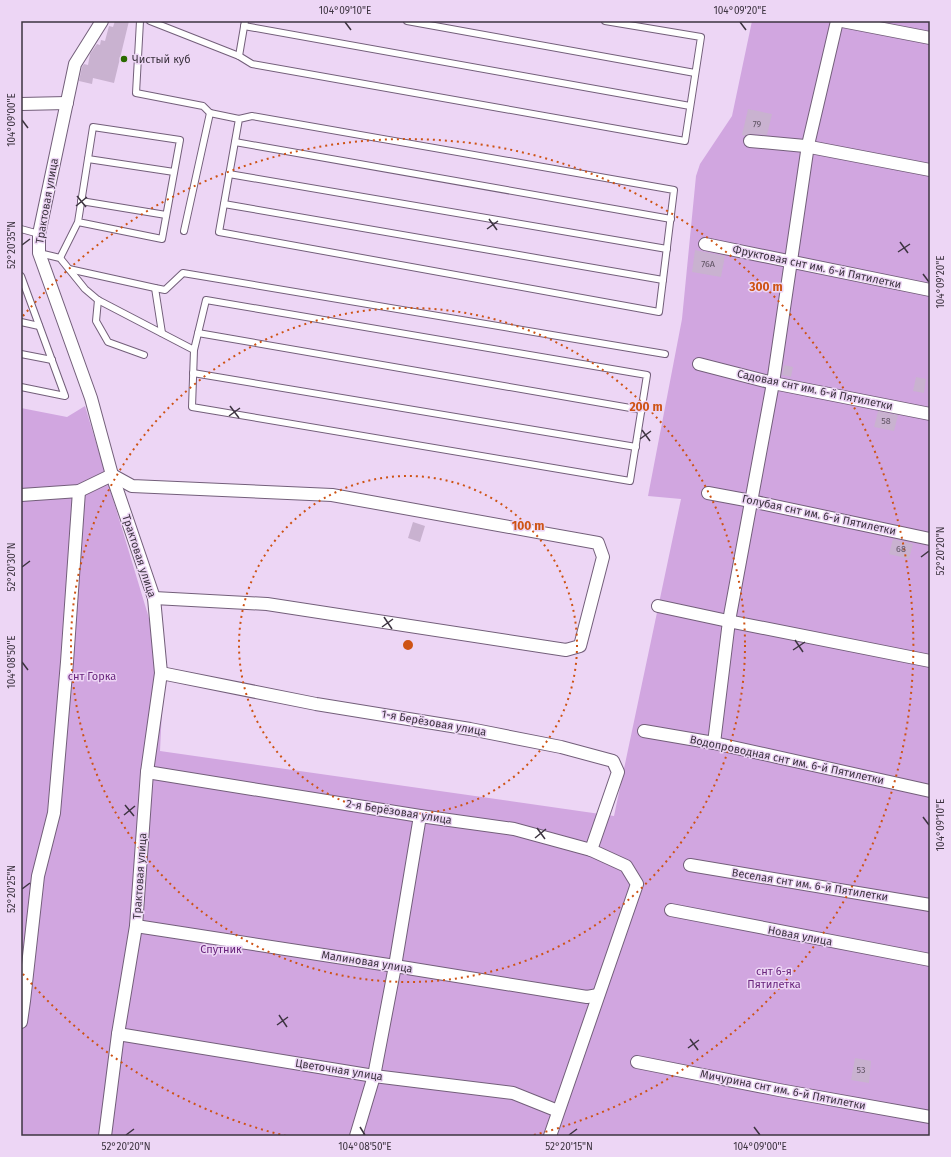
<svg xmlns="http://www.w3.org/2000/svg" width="951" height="1157" font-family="'Fira Sans',sans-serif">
<rect width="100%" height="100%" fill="#edd6f5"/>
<polygon fill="#d1a6e0" points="752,21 930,21 930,1136 21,1136 21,408 67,417 85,406 164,668 160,751 614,816 681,499 648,496 682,319 696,176 700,164 732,116"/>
<g fill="#c9b2d0">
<polygon points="115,21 129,21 114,83 93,78 92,84 79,81 82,67 84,64 88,65 90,54 97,44 100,45 101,40 105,41 109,26 113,27"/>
<polygon points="748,109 772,114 767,135 751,134 745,136 742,135"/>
<polygon points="695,250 725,256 721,277 692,272"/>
<polygon points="784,365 793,367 791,377 782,375"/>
<polygon points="916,377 926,379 924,393 913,391"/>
<polygon points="878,411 898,415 894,431 874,427"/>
<polygon points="413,522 425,526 420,542 408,538"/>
<polygon points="893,539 913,544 909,559 889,554"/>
<polygon points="855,1058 871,1061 869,1083 851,1080"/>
</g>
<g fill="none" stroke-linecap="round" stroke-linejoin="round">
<g stroke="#735f7a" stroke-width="8">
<g id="lane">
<polyline points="140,21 136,93 203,106 210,113 239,119 252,116 674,190 659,312 219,232 239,119"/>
<polyline points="150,21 239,56 252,64 685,141 701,37 605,21"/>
<polyline points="407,21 695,73"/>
<polyline points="244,26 690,106"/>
<polyline points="239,56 245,21"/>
<polyline points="235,142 671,219"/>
<polyline points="88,159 174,172"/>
<polyline points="229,174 667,249"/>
<polyline points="81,201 166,215"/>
<polyline points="224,204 663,280"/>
<polyline points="21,229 39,234"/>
<polyline points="184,231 210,113"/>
<polyline points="39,253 60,258 85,289 98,300 194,350 192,407 630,481 647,375 206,300 194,350"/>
<polyline points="60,258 78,222 93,127 180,140 162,239 78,222"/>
<polyline points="69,269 155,288 165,290 183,273 665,354"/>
<polyline points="21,276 65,396 21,387"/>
<polyline points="155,288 162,333"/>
<polyline points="98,300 96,321 108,342 144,355"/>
<polyline points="21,322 39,326"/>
<polyline points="198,333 642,410"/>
<polyline points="21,354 52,360"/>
<polyline points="193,373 636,447"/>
</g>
</g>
<g stroke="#735f7a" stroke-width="14">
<g id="street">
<polyline points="102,21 75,64 39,234 39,253 91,398 112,475 154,598 161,673 147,772 136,926 118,1034 105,1136"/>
<polyline points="842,21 930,38"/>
<polyline points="21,104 67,103"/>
<polyline points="750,141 805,146 808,145 810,147 930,170"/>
<polyline points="705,244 930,290"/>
<polyline points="699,364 773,383 930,414"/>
<polyline points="112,475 132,486 332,495 598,543 603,557 580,646 566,650 267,604 154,598"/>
<polyline points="708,493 751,501 930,539"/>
<polyline points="21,495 79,491 112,475"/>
<polyline points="658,606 728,621 930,661"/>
<polyline points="161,673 316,704 470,729 561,747 613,761 618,772 591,850"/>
<polyline points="644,731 714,743 930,791"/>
<polyline points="714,743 729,621 773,383 808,145 837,21"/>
<polyline points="147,772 420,816 514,829 591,850 626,866 637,884 550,1136"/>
<polyline points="690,865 930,905"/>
<polyline points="671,910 930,960"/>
<polyline points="136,926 395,966 587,997 598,995"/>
<polyline points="21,1022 24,1001 38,876 54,813 67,662 79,491"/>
<polyline points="118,1034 374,1076 513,1093 558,1111"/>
<polyline points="637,1062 779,1090 930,1117"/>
<polyline points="356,1136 374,1076 395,966 420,816"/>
</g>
</g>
<use href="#lane" stroke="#fff" stroke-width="6"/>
<use href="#street" stroke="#fff" stroke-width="12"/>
</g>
<path fill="none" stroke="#3d3440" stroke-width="1.5" d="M345,22L351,30M740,22L746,30M22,120L28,128M77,196L86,207M76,206L87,197M489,219L497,230M487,229L498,221M900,242L908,253M22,245L30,239M898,252L910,244M923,274L929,282M230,406L239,418M229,416L240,408M642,430L650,441M640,439L651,431M921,557L929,551M22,567L30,561M384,617L392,629M382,627L393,619M795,640L803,652M793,650L805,642M22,662L28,670M125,805L134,816M124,815L135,806M923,817L929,825M537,828L545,839M535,838L546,829M22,889L30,883M279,1015L287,1027M277,1025L288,1017M690,1039L698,1050M688,1048L699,1040M360,1127L365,1135M754,1127L760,1135M126,1135L134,1129M569,1135L577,1129"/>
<g fill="none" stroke="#ce5314" stroke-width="2" stroke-dasharray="2 4">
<circle cx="408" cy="645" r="169"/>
<circle cx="408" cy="645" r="337"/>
<path d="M286 1136A506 506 0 0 1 23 974M23 316A506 506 0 1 1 530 1136"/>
</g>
<circle fill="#2a6a00" stroke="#edd6f5" stroke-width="1.5" cx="124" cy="59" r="4"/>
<g text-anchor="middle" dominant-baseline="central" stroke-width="3" stroke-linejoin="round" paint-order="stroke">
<g font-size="9" fill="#605464">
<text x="757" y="124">79</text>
<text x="708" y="264">76А</text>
<text x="886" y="421">58</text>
<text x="901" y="549">68</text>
<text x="861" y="1070">53</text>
</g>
<g font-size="11" fill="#3d3440" stroke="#edd6f5" text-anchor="start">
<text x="132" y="59">Чистый куб</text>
</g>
<g font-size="11" fill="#3d3440" stroke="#edd6f5">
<text transform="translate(47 201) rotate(-80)">Трактовая улица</text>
<text transform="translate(817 267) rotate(12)">Фруктовая снт им. 6-й Пятилетки</text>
<text transform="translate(815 390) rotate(12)">Садовая снт им. 6-й Пятилетки</text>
<text transform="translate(819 515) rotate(12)">Голубая снт им. 6-й Пятилетки</text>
<text transform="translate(139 556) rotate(72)">Трактовая улица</text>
<text transform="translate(434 723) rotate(10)">1-я Берёзовая улица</text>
<text transform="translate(787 760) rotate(12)">Водопроводная снт им. 6-й Пятилетки</text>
<text transform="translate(399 812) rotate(9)">2-я Берёзовая улица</text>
<text transform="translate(140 876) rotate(-86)">Трактовая улица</text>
<text transform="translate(810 885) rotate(9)">Веселая снт им. 6-й Пятилетки</text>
<text transform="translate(800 936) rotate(11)">Новая улица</text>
<text transform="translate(367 962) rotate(9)">Малиновая улица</text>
<text transform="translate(339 1070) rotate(9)">Цветочная улица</text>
<text transform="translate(783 1090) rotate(11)">Мичурина снт им. 6-й Пятилетки</text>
</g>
<g font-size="11" fill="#69257d" stroke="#edd6f5">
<text x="92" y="676">снт Горка</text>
<text x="221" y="949">Спутник</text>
<text x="774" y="971">снт 6-я<tspan x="774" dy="13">Пятилетка</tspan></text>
</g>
</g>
<circle cx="408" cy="645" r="6" fill="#ce5314" stroke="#edd6f5" stroke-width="2"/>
<g font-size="12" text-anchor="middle" font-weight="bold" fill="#ce5314" stroke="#edd6f5" stroke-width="3" stroke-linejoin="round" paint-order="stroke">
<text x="766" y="291">300 m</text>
<text x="646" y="411">200 m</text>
<text x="528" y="530">100 m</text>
</g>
<rect width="951" height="1157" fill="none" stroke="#edd6f5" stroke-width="44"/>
<rect x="22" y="22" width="907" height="1113" fill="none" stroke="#3d3440" stroke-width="1.5"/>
<g font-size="10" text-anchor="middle" fill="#3d3440">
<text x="345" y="14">104°09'10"E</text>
<text x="740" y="14">104°09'20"E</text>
<text transform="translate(11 120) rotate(-90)" y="4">104°09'00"E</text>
<text transform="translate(11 245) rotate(-90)" y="4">52°20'35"N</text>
<text transform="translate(940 282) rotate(-90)" y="4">104°09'20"E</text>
<text transform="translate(940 551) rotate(-90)" y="4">52°20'20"N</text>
<text transform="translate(11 567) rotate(-90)" y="4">52°20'30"N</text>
<text transform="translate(11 662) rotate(-90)" y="4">104°08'50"E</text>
<text transform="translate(940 825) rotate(-90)" y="4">104°09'10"E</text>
<text transform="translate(11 889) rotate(-90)" y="4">52°20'25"N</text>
<text x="126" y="1150">52°20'20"N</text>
<text x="365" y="1150">104°08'50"E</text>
<text x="569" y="1150">52°20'15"N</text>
<text x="760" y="1150">104°09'00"E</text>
</g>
</svg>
